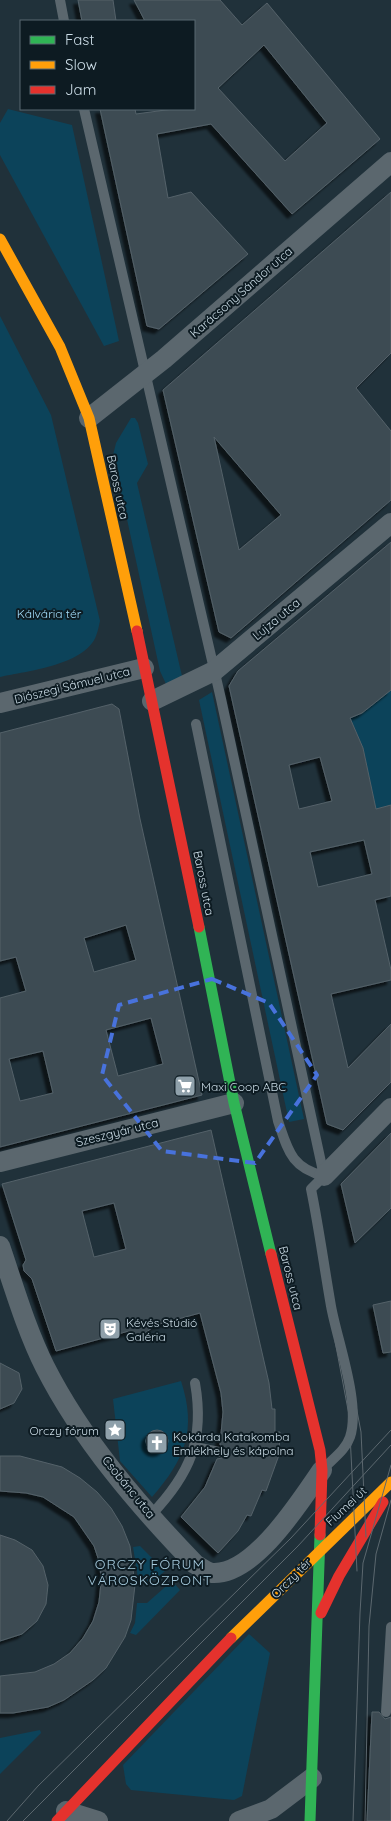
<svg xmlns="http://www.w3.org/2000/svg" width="391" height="1821" font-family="Quicksand,sans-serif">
<defs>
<filter id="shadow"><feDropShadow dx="-4.5" dy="4.5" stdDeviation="1" flood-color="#0009"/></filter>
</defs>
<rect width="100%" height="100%" fill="#20313a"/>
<g fill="#0c435a">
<polygon points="8,109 72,125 119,341 104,346 0,155 0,123"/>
<path d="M0,316L51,415L100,621C99,625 98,631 96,636C85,665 27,671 0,677Z"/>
<polygon points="131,418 135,418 138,423 148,464 137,483 182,676 166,684 160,671 113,455 116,443"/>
<polygon points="391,690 391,805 376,809 363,748 350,718 362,713"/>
<polygon points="212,692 304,1119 289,1122 199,700"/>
<path d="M181,1381C197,1430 185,1459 152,1497L120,1461L113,1399Z"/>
<polygon points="140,1546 165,1571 154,1580 139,1584 133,1547"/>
<polygon points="172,1581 180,1590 136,1635 130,1633 135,1623 137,1603 147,1603"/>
<polygon points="249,1634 270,1653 242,1796 234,1800 131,1790 126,1784 123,1765"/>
<polygon points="40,1730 41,1733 0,1774 0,1738"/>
</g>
<g fill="#3d4c53" stroke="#546169" fill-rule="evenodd" filter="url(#shadow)">
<polygon points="78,0 113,0 116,21 82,21"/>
<path d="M134,0H220L242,25L267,3L380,139L292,214L211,124L157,134L168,198L191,192L248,254L159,329L147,326L100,109H135L136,114L173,109H194V21H145ZM264,45L327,123L285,161L218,88Z"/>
<path d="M391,192V353L356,388L391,431V500L231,638L219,632L163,390ZM214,437L281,515L239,550Z"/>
<path d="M391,542V690L362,713L350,718L363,748L376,809L391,805V896L375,900L391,970V980L331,994L348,1068L391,1024V1082L343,1130L327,1124L229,686L238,671ZM320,757L332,801L299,809L289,765ZM364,840L372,874L318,887L310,852Z"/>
<path d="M112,704L119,709L140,819L202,1095L0,1147V998L26,991L16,957L0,961V733ZM126,925L136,960L94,972L84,938ZM151,1018L163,1064L118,1076L106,1030ZM43,1051L53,1093L20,1101L9,1059Z"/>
<path d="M211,1130L269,1383L272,1409H275V1432H280L279,1455L266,1491L262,1490L251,1516L247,1515L238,1531L218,1553L181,1517L205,1487L217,1459L222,1458L226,1453L224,1447L220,1445L223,1412L221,1393L200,1313L156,1325L145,1333L136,1334L129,1331L56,1351L32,1279L24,1271L23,1265L26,1260L2,1184ZM114,1203L126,1249L94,1257L82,1211Z"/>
<polygon points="391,1133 391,1208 355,1243 341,1184"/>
<polygon points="391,1301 391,1352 383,1353 373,1305"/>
<polygon points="0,1363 19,1373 22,1389 14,1403 0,1409"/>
<circle cx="157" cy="1441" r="11"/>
<polygon points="0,1456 20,1456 62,1467 80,1478 97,1492 111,1508 122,1526 130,1546 135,1585 131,1620 125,1637 106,1668 93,1680 64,1700 48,1707 13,1713 0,1713 0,1676 35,1672 54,1664 70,1653 83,1638 93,1621 99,1602 101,1583 100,1564 94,1546 74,1517 43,1497 26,1493 0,1491"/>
<polygon points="0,1535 15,1540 32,1550 43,1566 48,1585 46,1604 37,1621 22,1634 0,1641"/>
<polygon points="372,1712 379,1712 385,1719 391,1717 391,1821 367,1821"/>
</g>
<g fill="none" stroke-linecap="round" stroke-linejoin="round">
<g stroke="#5b676e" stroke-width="10">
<polyline points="60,0 64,21"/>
<polyline points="84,109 221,699 324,1176"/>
<path d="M196,724L278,1121C288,1150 291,1168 324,1176"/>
<path d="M324,1176L311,1189C319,1228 324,1266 331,1306C337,1340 361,1404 350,1437C346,1449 335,1457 326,1466"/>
<polyline points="195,1447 219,1452"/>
<path d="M151,1515C190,1474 205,1440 195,1383"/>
<polyline points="386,1712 391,1627"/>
</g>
<g stroke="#5b676e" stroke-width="20">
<polyline points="89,418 164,359 391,162"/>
<polyline points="152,701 214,671 391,523"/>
<polyline points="0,703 144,668"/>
<polyline points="0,1162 234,1103"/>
<polyline points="324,1176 391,1108"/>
<path d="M0,1246C14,1287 26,1329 45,1367C82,1440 139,1506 195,1564C200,1567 207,1572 212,1573C254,1576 301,1500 322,1470"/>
<polyline points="66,1811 98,1821"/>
<polyline points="239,1821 271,1809 312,1778"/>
</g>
<g stroke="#30b455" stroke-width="11">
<polyline points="199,927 234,1103 271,1254"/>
<polyline points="310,1821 320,1535"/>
</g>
<g stroke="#ff9f0a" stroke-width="11">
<polyline points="0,239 60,347 89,418 137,631"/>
<polyline points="231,1638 391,1482"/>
</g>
<g stroke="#e5322d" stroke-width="11">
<polyline points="137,631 199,927"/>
<polyline points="271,1254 320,1450 322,1470 320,1535"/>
<polyline points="321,1613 339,1576 383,1502"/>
<polyline points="57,1821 231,1638"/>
</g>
<g stroke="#5c686f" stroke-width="1">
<polyline points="335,1341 349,1415 357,1571"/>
<polyline points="346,1353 361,1432 366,1537"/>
<polyline points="7,1821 38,1786 291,1538 391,1430"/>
<polyline points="23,1821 298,1546 391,1445"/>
<polyline points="353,1821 360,1613 363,1563 391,1465"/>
<polyline points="365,1821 369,1626 376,1554 391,1500"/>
</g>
</g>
<path fill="none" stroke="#4872dc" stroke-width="4" stroke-dasharray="10 6" stroke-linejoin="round" d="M212,979L269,1003L317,1075L255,1163L162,1151L102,1075L119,1005Z"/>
<defs>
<g id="supermarket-square" transform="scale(1.125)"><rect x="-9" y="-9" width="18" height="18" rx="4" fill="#8fa0aa" stroke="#0d1b22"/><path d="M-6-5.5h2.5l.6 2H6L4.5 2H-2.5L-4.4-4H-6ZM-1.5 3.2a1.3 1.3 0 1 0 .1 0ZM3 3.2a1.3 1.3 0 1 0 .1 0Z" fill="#fff"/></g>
<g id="theatre-square" transform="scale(1.125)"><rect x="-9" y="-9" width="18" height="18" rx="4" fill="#8fa0aa" stroke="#0d1b22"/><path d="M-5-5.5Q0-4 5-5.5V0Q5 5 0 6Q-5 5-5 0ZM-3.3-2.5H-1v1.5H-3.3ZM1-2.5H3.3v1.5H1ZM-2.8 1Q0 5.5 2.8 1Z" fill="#fff"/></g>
<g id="sight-square" transform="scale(1.125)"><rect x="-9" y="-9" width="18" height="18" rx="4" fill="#8fa0aa" stroke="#0d1b22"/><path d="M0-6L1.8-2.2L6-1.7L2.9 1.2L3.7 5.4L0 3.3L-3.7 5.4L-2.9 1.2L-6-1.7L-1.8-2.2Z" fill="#fff"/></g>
<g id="church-square" transform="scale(1.125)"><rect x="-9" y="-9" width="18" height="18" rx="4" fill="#8fa0aa" stroke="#0d1b22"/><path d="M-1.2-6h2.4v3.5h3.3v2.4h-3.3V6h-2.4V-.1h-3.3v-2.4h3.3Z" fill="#fff"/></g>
</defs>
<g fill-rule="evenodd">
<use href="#supermarket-square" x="185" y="1086"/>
<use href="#theatre-square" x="110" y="1329"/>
<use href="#sight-square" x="115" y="1430"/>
<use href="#church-square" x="157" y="1443"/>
</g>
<g text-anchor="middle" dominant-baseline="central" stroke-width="4" stroke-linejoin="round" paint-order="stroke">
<g font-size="12" fill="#cbdce6" stroke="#0d1b22">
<text transform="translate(241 292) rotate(-41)">Karácsony Sándor utca</text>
<text transform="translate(118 487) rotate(78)">Baross utca</text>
<text transform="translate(276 619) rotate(-40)">Lujza utca</text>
<text transform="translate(72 685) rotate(-14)">Diószegi Sámuel utca</text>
<text transform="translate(204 883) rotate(79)">Baross utca</text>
<text transform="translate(117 1132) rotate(-14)">Szeszgyár utca</text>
<text transform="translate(291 1278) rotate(76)">Baross utca</text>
<text transform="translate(129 1487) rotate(51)">Csobánc utca</text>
<text transform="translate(346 1506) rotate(-43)">Fiumei út</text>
<text transform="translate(291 1578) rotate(-45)">Orczy tér</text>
</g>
<g font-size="12" fill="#a2dcfa" stroke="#0d1b22">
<text x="49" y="613">Kálvária tér</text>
</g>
<g font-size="12" fill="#cbdce6" stroke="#0d1b22" text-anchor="start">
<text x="201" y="1086">Maxi Coop ABC</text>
<text x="126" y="1322">Kévés Stúdió<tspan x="126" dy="14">Galéria</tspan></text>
<text x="99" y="1430" text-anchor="end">Orczy fórum</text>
<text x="173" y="1436">Kokárda Katakomba<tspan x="173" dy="14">Emlékhely és kápolna</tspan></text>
</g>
<g font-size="14" letter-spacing="1" fill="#a5c9dc" stroke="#0d1b22">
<text x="150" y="1564">ORCZY FÓRUM<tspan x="150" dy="16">VÁROSKÖZPONT</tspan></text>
</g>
</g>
<rect x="20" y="20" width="175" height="90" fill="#0d1b22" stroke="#596870"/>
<rect x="30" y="36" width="25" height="8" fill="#30b455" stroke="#596870"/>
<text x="65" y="45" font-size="15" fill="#cbdce6">Fast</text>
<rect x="30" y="61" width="25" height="8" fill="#ff9f0a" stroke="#596870"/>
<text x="65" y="70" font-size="15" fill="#cbdce6">Slow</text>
<rect x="30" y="86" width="25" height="8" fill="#e5322d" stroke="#596870"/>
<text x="65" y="95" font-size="15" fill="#cbdce6">Jam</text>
</svg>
